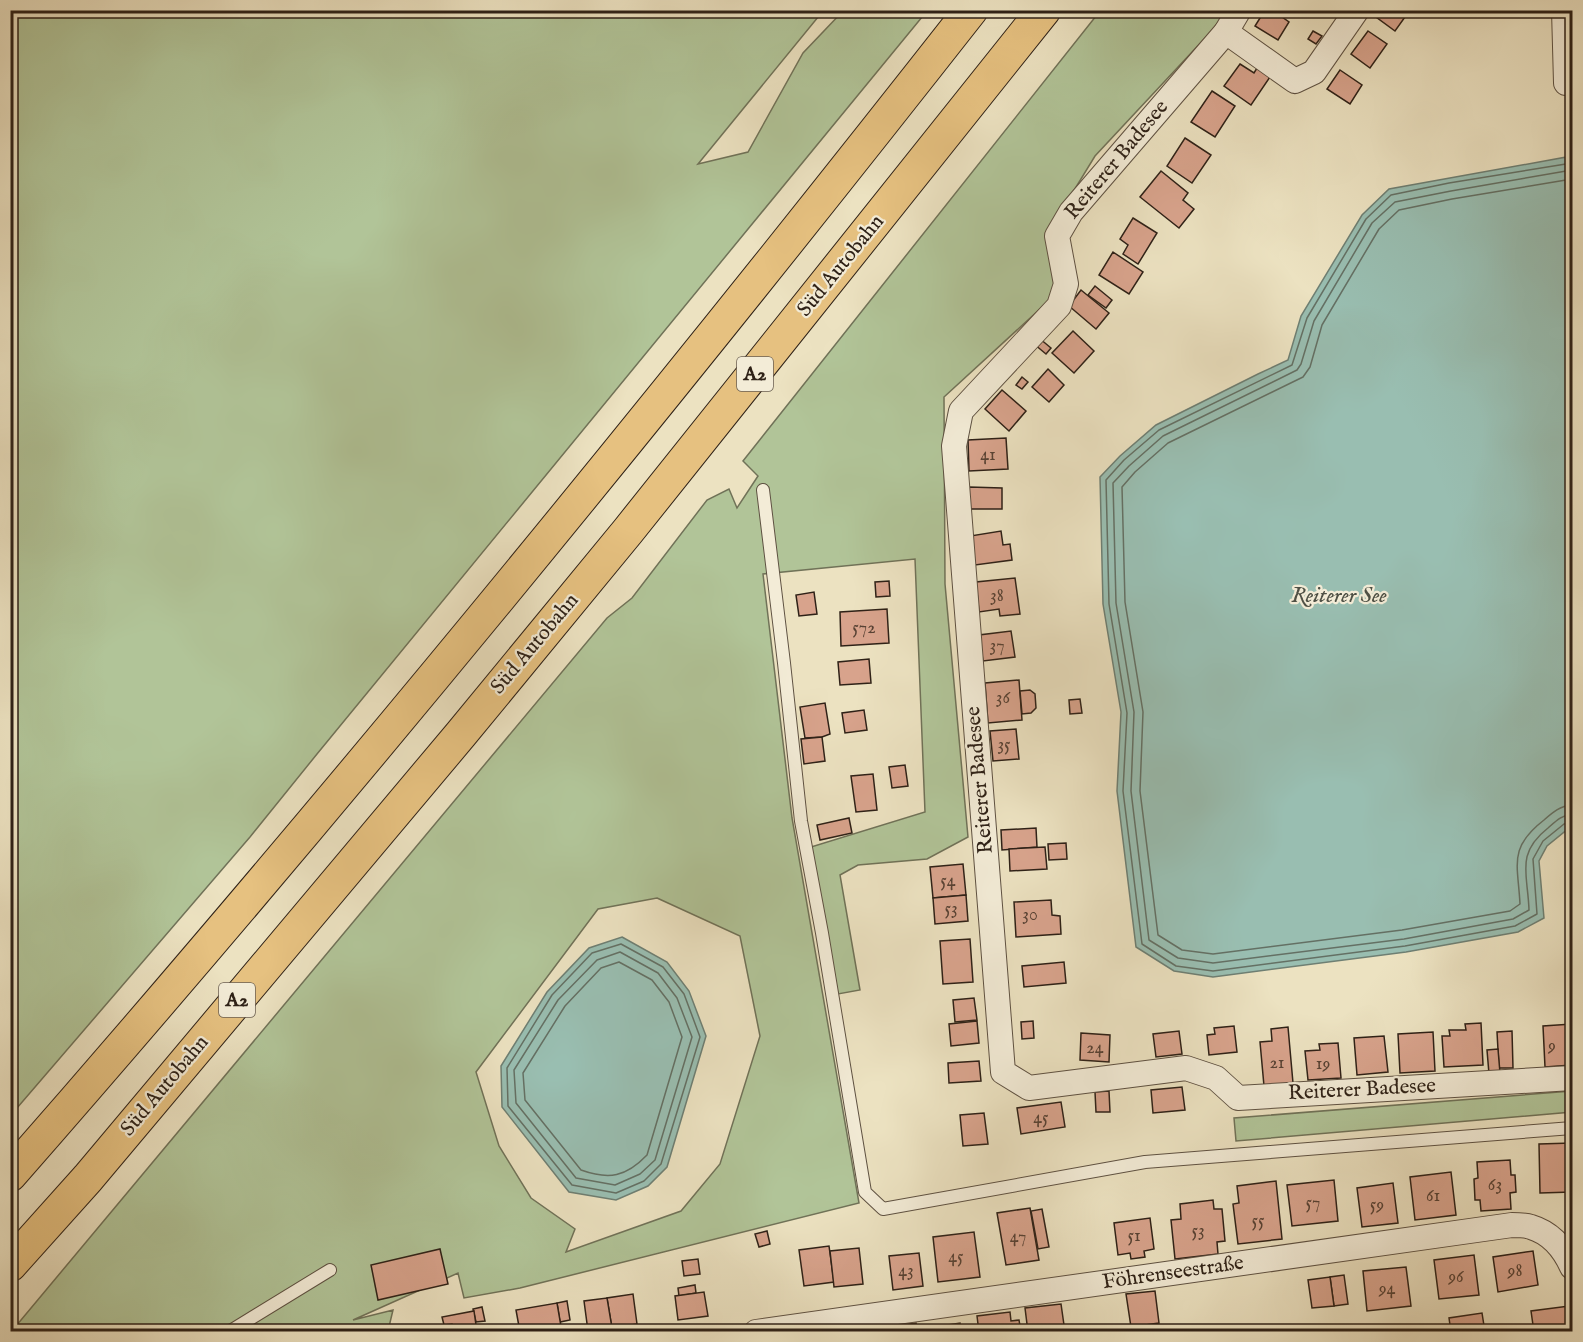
<svg xmlns="http://www.w3.org/2000/svg" width="1583" height="1342" font-family="'IM FELL English',serif">
<rect width="100%" height="100%" fill="#ece2c1"/>
<filter id="stains"><feTurbulence type="fractalNoise" baseFrequency=".00333" numOctaves="4"/><feColorMatrix values="0 0 0 0 .2 0 0 0 0 .09 0 0 0 0 .02 0 0 0 .5 -.17"/></filter>
<radialGradient id="worn" r=".72"><stop offset=".6" stop-color="#630" stop-opacity="0"/><stop offset="1" stop-color="#630" stop-opacity=".3"/></radialGradient>
<g fill="#b1c498" stroke="#707258" stroke-width="1.5" fill-rule="evenodd">
<polygon points="11,10 823,11 698,164 748,152 803,53 843,11 927,11 317,754 250,837 11,1115"/>
<path d="M1100,11H1228L1221,21L1095,156L1051,228L1060,280L1053,297L944,397L945,584L968,837L927,859L858,865L840,875L860,990L838,994L811,847L925,812L915,559L763,574L792,818L859,1203L520,1288L464,1298L458,1273L353,1320L393,1310L388,1331L11,1332L607,618L632,598L707,500L729,489L737,508L758,476L743,461ZM657,898L740,936L760,1036L720,1164L681,1211L566,1252L575,1229L531,1198L499,1146L476,1072L598,909Z"/>
<polygon points="1572,1091 1572,1112 1236,1141 1234,1118"/>
</g>
<g fill="#99beb1" stroke="#6e7f73" stroke-width="1.5">
<polygon points="1572,156 1572,827 1568,829 1547,846 1539,861 1544,918 1518,932 1406,952 1213,977 1174,971 1136,947 1117,791 1121,712 1103,604 1100,477 1120,456 1156,425 1258,374 1288,360 1301,316 1362,215 1389,189"/>
<polygon points="622,937 667,962 689,991 706,1036 667,1167 648,1186 616,1200 569,1192 502,1107 501,1066 547,992 589,948"/>
</g>
<g fill="none" stroke-linecap="round" stroke-linejoin="round">
<g stroke="#647064" stroke-width="1.5">
<polyline points="1572,163 1449,183 1391,195 1366,219 1307,318 1292,365 1159,430 1124,460 1106,480 1109,604 1127,713 1123,791 1142,944 1176,966 1213,971 1405,946 1515,926 1537,914 1533,859 1543,841 1564,824 1572,822"/>
<path d="M1572,170L1451,191L1395,202L1372,223L1314,321L1301,364L1297,370L1163,436L1129,466L1113,483L1116,603L1134,712L1131,791L1149,940L1178,958L1213,963L1404,939L1513,919L1529,910C1528,874 1515,854 1548,828C1556,821 1562,815 1572,814"/>
<path d="M1572,179L1452,199L1399,210L1379,229L1322,325L1310,367L1303,377L1168,443L1135,472L1122,487L1125,602L1143,712L1140,791L1158,935L1182,950L1213,954L1402,930L1510,911L1520,904C1518,864 1508,848 1544,820C1553,812 1560,806 1572,805"/>
<polygon points="621,944 663,967 684,994 700,1037 661,1164 644,1181 616,1193 572,1185 508,1106 507,1068 552,995 592,953"/>
<polygon points="620,952 658,973 677,998 692,1037 655,1160 640,1174 615,1185 576,1178 516,1103 514,1070 558,1000 597,960"/>
<path d="M619,962L652,980L669,1002L682,1037L647,1155C626,1177 609,1180 581,1170L525,1100L523,1073L565,1006L601,968Z"/>
</g>
</g>
<g fill="#d8a38c" stroke="#2e2117" stroke-width="1.5">
<polygon points="1265,10 1272,10 1289,22 1278,40 1255,26"/>
<polygon points="1381,10 1410,10 1395,31 1376,17"/>
<polygon points="1313,31 1322,36 1316,44 1308,39"/>
<polygon points="1368,31 1387,44 1370,68 1351,54"/>
<polygon points="1240,64 1254,73 1257,68 1270,77 1251,105 1224,86"/>
<polygon points="1340,70 1362,85 1350,104 1327,89"/>
<polygon points="1212,91 1235,106 1215,137 1191,122"/>
<polygon points="1185,138 1211,155 1192,183 1167,166"/>
<polygon points="1161,171 1188,193 1183,200 1194,209 1179,228 1140,197"/>
<polygon points="1133,218 1157,233 1138,264 1123,254 1128,245 1120,239"/>
<polygon points="1113,252 1143,272 1129,294 1099,275"/>
<polygon points="1095,286 1112,300 1106,308 1088,295"/>
<polygon points="1081,290 1109,313 1096,329 1069,306"/>
<polygon points="1073,331 1094,351 1074,373 1052,353"/>
<polygon points="1039,338 1051,348 1046,354 1034,344"/>
<polygon points="1048,369 1064,385 1049,402 1032,387"/>
<polygon points="1022,377 1028,382 1022,389 1016,385"/>
<polygon points="1002,390 1026,411 1009,431 985,409"/>
<polygon points="1006,438 1008,469 969,471 968,440"/>
<polygon points="969,487 1002,488 1002,509 968,509"/>
<polygon points="1001,531 1003,545 1010,544 1012,560 975,565 970,536"/>
<polygon points="1015,578 1020,614 1000,616 999,609 979,612 976,582"/>
<polygon points="889,581 890,596 876,597 875,582"/>
<polygon points="814,592 817,614 799,616 796,595"/>
<polygon points="887,609 889,643 841,646 840,612"/>
<polygon points="1011,631 1015,657 983,661 979,635"/>
<polygon points="869,659 871,683 840,685 838,662"/>
<polygon points="1019,680 1022,720 988,723 985,683"/>
<polygon points="1030,690 1035,694 1036,708 1031,713 1022,714 1020,691"/>
<polygon points="1080,699 1082,713 1070,714 1069,700"/>
<polygon points="825,703 830,734 822,737 805,738 800,707"/>
<polygon points="864,710 867,730 845,733 842,713"/>
<polygon points="1016,729 1019,759 993,761 990,731"/>
<polygon points="822,737 825,761 804,764 801,739"/>
<polygon points="905,765 908,786 892,788 889,767"/>
<polygon points="873,774 877,810 856,812 851,776"/>
<polygon points="849,818 852,833 820,840 817,825"/>
<polygon points="1036,828 1037,847 1002,850 1001,830"/>
<polygon points="1066,843 1067,859 1049,860 1048,844"/>
<polygon points="1045,847 1047,869 1010,871 1009,849"/>
<polygon points="963,864 966,895 933,898 930,867"/>
<polygon points="966,895 968,921 935,924 933,898"/>
<polygon points="1051,900 1052,915 1060,916 1061,934 1016,937 1014,902"/>
<polygon points="970,939 973,982 943,984 940,941"/>
<polygon points="1064,962 1066,983 1024,987 1022,966"/>
<polygon points="974,998 977,1020 955,1022 953,1000"/>
<polygon points="977,1021 979,1043 951,1046 949,1024"/>
<polygon points="1033,1021 1034,1038 1022,1039 1021,1022"/>
<polygon points="1481,1023 1483,1065 1444,1067 1442,1036 1450,1036 1449,1030 1466,1030 1465,1024"/>
<polygon points="1572,1024 1572,1065 1545,1067 1543,1026"/>
<polygon points="1234,1026 1237,1052 1209,1055 1207,1035 1215,1034 1214,1028"/>
<polygon points="1288,1027 1293,1083 1264,1086 1260,1042 1272,1041 1271,1029"/>
<polygon points="1179,1031 1182,1054 1156,1057 1153,1034"/>
<polygon points="1512,1031 1513,1068 1499,1068 1497,1032"/>
<polygon points="1433,1032 1435,1071 1400,1073 1398,1034"/>
<polygon points="1081,1033 1110,1035 1109,1062 1080,1060"/>
<polygon points="1384,1036 1388,1072 1357,1075 1354,1038"/>
<polygon points="1338,1043 1341,1078 1308,1080 1305,1051 1320,1050 1319,1044"/>
<polygon points="1498,1049 1500,1073 1489,1074 1487,1050"/>
<polygon points="979,1061 981,1081 949,1083 948,1063"/>
<polygon points="1182,1087 1185,1110 1153,1113 1151,1090"/>
<polygon points="1109,1091 1110,1112 1096,1112 1095,1092"/>
<polygon points="1061,1102 1065,1127 1021,1134 1017,1108"/>
<polygon points="984,1113 988,1144 963,1146 960,1115"/>
<polygon points="1572,1143 1572,1192 1540,1193 1539,1144"/>
<polygon points="1510,1160 1511,1175 1515,1175 1516,1192 1510,1193 1511,1209 1481,1211 1480,1200 1475,1200 1474,1179 1478,1178 1477,1162"/>
<polygon points="1451,1172 1456,1215 1415,1220 1410,1177"/>
<polygon points="1334,1180 1338,1221 1292,1226 1287,1185"/>
<polygon points="1276,1181 1282,1239 1238,1244 1233,1204 1239,1203 1237,1186"/>
<polygon points="1393,1183 1398,1223 1362,1227 1357,1188"/>
<polygon points="1213,1200 1214,1209 1222,1209 1225,1241 1217,1242 1218,1254 1175,1259 1171,1220 1181,1219 1180,1204"/>
<polygon points="1030,1208 1039,1260 1006,1265 997,1213"/>
<polygon points="1042,1209 1049,1247 1038,1249 1031,1211"/>
<polygon points="1150,1218 1154,1249 1144,1251 1145,1257 1131,1259 1130,1253 1118,1255 1114,1223"/>
<polygon points="767,1231 770,1244 759,1247 755,1234"/>
<polygon points="974,1232 980,1277 938,1282 933,1237"/>
<polygon points="829,1246 834,1282 804,1286 799,1250"/>
<polygon points="859,1248 863,1284 834,1287 830,1251"/>
<polygon points="440,1249 448,1284 378,1300 371,1265"/>
<polygon points="1533,1251 1538,1285 1498,1292 1493,1257"/>
<polygon points="919,1253 923,1286 893,1290 889,1256"/>
<polygon points="1474,1255 1479,1295 1439,1299 1434,1260"/>
<polygon points="698,1259 700,1274 684,1276 682,1261"/>
<polygon points="1406,1267 1411,1306 1367,1311 1363,1271"/>
<polygon points="1344,1275 1348,1304 1334,1306 1330,1277"/>
<polygon points="1330,1277 1334,1306 1312,1308 1308,1280"/>
<polygon points="695,1285 696,1293 679,1296 678,1288"/>
<polygon points="1155,1291 1159,1323 1131,1327 1126,1294"/>
<polygon points="704,1292 708,1316 678,1320 675,1296"/>
<polygon points="633,1294 637,1324 612,1328 607,1298"/>
<polygon points="607,1298 612,1328 588,1331 584,1301"/>
<polygon points="567,1301 570,1320 560,1322 557,1303"/>
<polygon points="557,1303 562,1332 520,1332 516,1310"/>
<polygon points="1061,1304 1065,1332 1028,1332 1025,1308"/>
<polygon points="1569,1306 1572,1332 1534,1332 1531,1311"/>
<polygon points="482,1307 485,1321 476,1322 473,1309"/>
<polygon points="474,1311 477,1332 453,1332 452,1324 444,1325 442,1317"/>
<polygon points="1010,1312 1011,1321 1019,1320 1021,1332 979,1332 977,1316"/>
<polygon points="1482,1313 1485,1332 1451,1332 1449,1318"/>
<polygon points="916,1323 918,1332 881,1332 881,1328"/>
<polygon points="960,1323 961,1332 935,1332 935,1327"/>
</g>
<g fill="none" stroke-linecap="round" stroke-linejoin="round">
<g stroke="#5e5142" stroke-width="14">
<g id="service">
<polyline points="763,490 784,663 801,821 822,933 865,1192 883,1209 1145,1162 1572,1128"/>
<polyline points="225,1332 232,1330 330,1270"/>
</g>
</g>
<g stroke="#5e5142" stroke-width="26">
<g id="minor">
<polyline points="1239,10 1226,32 1071,212 1057,236 1066,284 1059,306 961,411 954,446 1003,1072 1029,1088 1186,1068 1216,1078 1238,1098 1572,1078"/>
<polyline points="1564,10 1566,83"/>
<polyline points="1226,32 1295,81 1314,72 1357,10"/>
<path d="M756,1332L1512,1225C1518,1225 1525,1225 1531,1227C1551,1233 1564,1249 1572,1267"/>
</g>
</g>
<g stroke="#2e2117" stroke-width="35">
<g id="motorway">
<path d="M10,1175C342,796 660,406 971,10"/>
<polyline points="10,1265 88,1178 461,734 628,531 1044,10"/>
</g>
</g>
<use href="#service" stroke="#f3ecd7" stroke-width="12"/>
<use href="#minor" stroke="#f3ecd7" stroke-width="24"/>
<use href="#motorway" stroke="#e6c180" stroke-width="33"/>
</g>
<g text-anchor="middle" dominant-baseline="central" stroke-width="4.5" stroke-linejoin="round" paint-order="stroke">
<g font-size="18" fill="#584234">
<text x="988" y="455">41</text>
<text x="997" y="596">38</text>
<text x="864" y="628">572</text>
<text x="997" y="646">37</text>
<text x="1003" y="698">36</text>
<text x="1004" y="745">35</text>
<text x="948" y="881">54</text>
<text x="951" y="909">53</text>
<text x="1030" y="915">30</text>
<text x="1552" y="1046">9</text>
<text x="1095" y="1048">24</text>
<text x="1277" y="1063">21</text>
<text x="1323" y="1064">19</text>
<text x="1041" y="1118">45</text>
<text x="1495" y="1185">63</text>
<text x="1433" y="1196">61</text>
<text x="1313" y="1203">57</text>
<text x="1377" y="1205">59</text>
<text x="1258" y="1221">55</text>
<text x="1198" y="1231">53</text>
<text x="1134" y="1236">51</text>
<text x="1018" y="1237">47</text>
<text x="956" y="1257">45</text>
<text x="906" y="1271">43</text>
<text x="1515" y="1271">98</text>
<text x="1456" y="1277">96</text>
<text x="1387" y="1289">94</text>
</g>
<g fill="#f3ecd7" stroke="#695e51" stroke-width="1.5">
<rect x="737" y="357" width="36" height="34" rx="4.5"/>
<rect x="219" y="983" width="36" height="34" rx="4.5"/>
</g>
<g font-size="20" font-weight="bold" fill="#2e2117">
<text x="755" y="374">A2</text>
<text x="237" y="1000">A2</text>
</g>
<g font-size="21" fill="#2e2117" stroke="#f3ecd7">
<text transform="translate(1117 160) rotate(-50)">Reiterer Badesee</text>
<text transform="translate(841 266) rotate(-51)">Süd Autobahn</text>
<text transform="translate(535 644) rotate(-50)">Süd Autobahn</text>
<text transform="translate(980 780) rotate(-95)">Reiterer Badesee</text>
<text transform="translate(165 1086) rotate(-50)">Süd Autobahn</text>
<text transform="translate(1362 1090) rotate(-3)">Reiterer Badesee</text>
<text transform="translate(1173 1273) rotate(-8)">Föhrenseestraße</text>
</g>
<g font-size="22" font-style="italic" fill="#4e5045" stroke="#f3ecd7">
<text x="1339" y="596">Reiterer See</text>
</g>
</g>
<rect width="1583" height="1342" fill="none" stroke="#ece2c1" stroke-width="36"/>
<rect x="12" y="12" width="1559" height="1318" fill="none" stroke="#2e2117" stroke-width="3"/>
<rect x="18" y="18" width="1547" height="1306" fill="none" stroke="#2e2117" stroke-width="1.5"/>
<rect width="100%" height="100%" filter="url(#stains)"/>
<rect width="100%" height="100%" fill="url(#worn)"/>
</svg>
